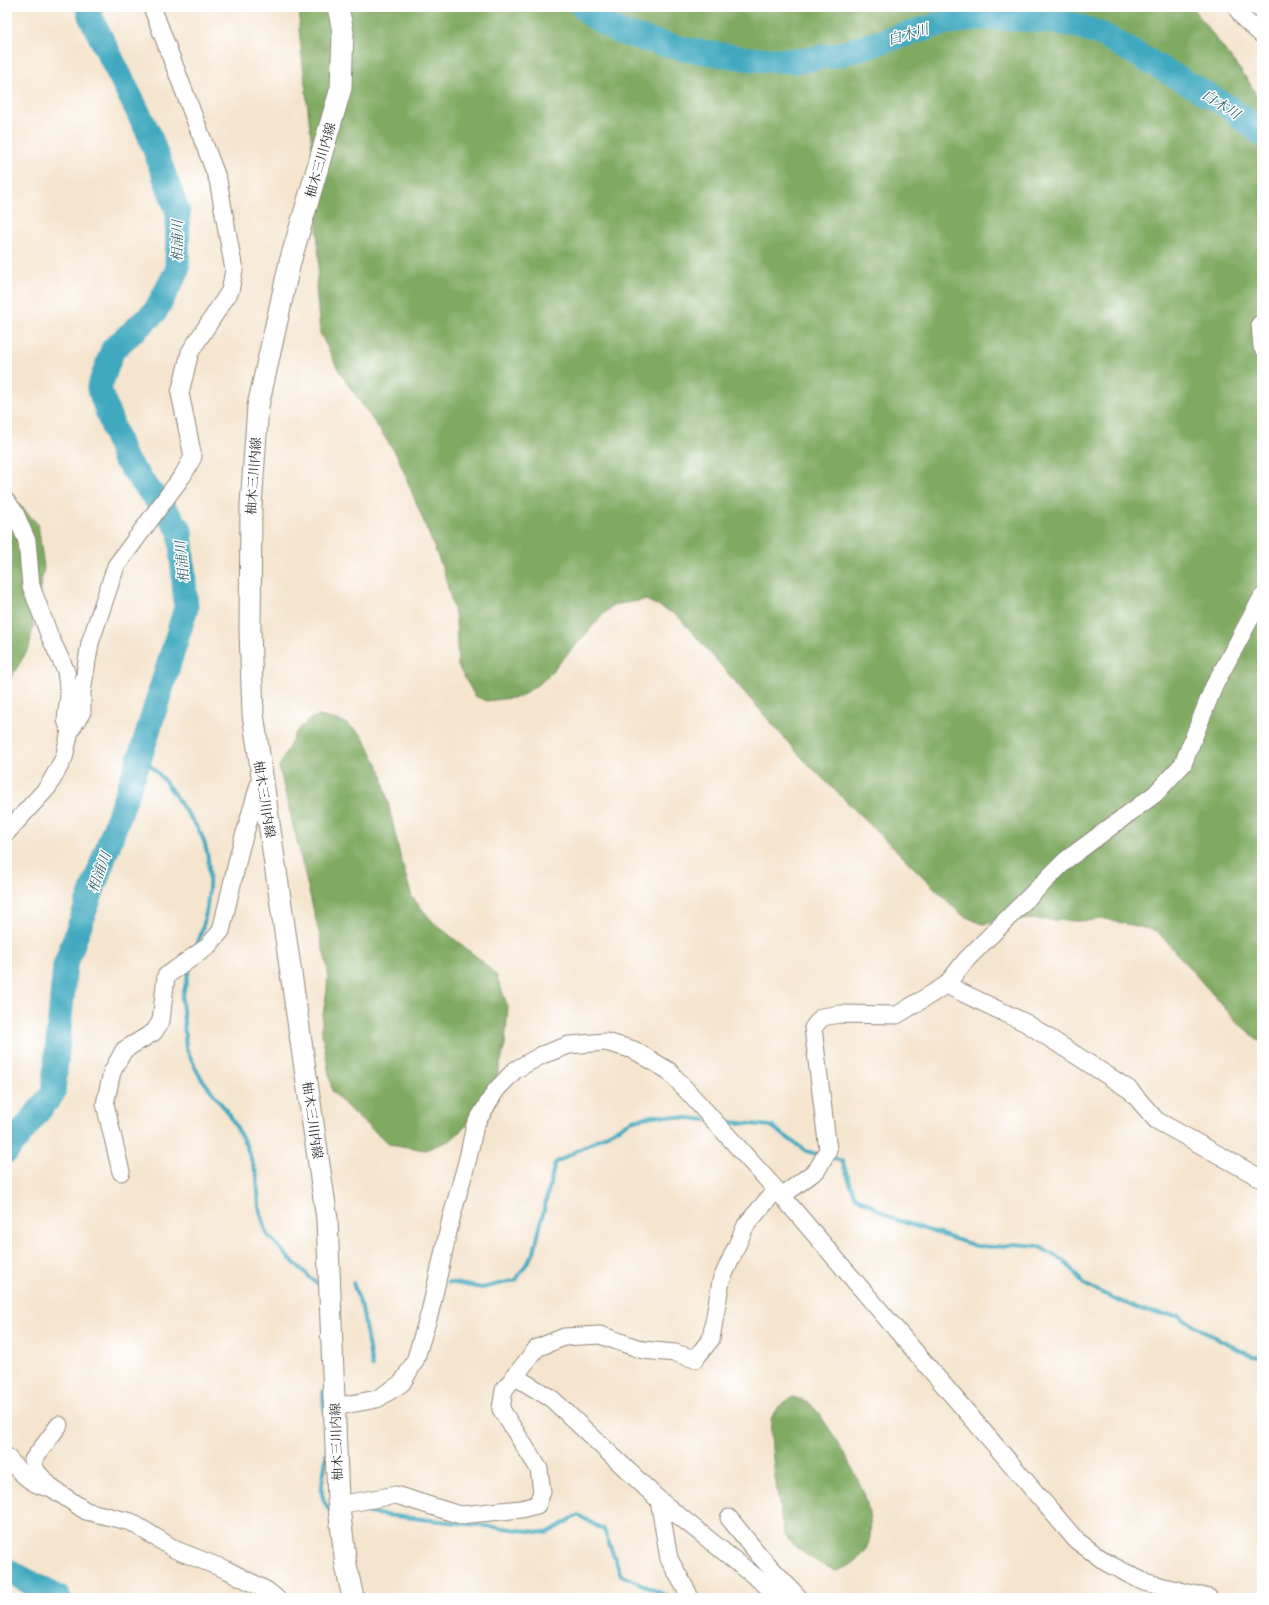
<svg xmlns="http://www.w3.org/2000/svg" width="1269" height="1605" font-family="'Libre Caslon Text','Noto Serif JP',serif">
<rect width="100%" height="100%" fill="#fff"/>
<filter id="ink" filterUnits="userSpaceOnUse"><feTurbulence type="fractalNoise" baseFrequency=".025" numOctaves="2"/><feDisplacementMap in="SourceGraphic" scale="8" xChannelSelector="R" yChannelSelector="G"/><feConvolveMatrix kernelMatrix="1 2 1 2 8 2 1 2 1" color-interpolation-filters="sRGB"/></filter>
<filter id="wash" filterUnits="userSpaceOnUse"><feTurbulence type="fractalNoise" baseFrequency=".012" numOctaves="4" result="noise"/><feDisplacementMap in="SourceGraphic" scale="16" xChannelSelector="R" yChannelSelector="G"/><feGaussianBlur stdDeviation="0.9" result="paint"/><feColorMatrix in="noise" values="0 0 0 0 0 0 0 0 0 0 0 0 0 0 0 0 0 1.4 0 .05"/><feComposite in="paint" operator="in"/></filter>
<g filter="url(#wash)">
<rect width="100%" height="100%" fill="#f5e5cf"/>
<g fill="#80aa62" stroke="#566a46">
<polygon points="300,7 1192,7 1247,79 1262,104 1262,1043 1237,1022 1157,931 1105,919 1079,921 1022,919 982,924 962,915 800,756 677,615 646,600 612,605 544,680 520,697 486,701 475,696 458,666 456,618 443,569 397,455 339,371 320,333 316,287 319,261 313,155 299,29"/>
<polygon points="7,492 38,524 44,567 29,648 7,684"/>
<polygon points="319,716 344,722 362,735 381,771 401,860 412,897 433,922 482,961 496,975 508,1007 505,1045 495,1084 471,1121 451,1140 425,1150 390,1144 356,1116 332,1091 322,1034 322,1020 327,990 328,970 279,767 296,732 310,719"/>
<path d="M793,1397C798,1399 804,1400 808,1402C822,1411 859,1478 865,1496C869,1511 874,1532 867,1547C862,1559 848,1567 836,1571C819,1563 799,1553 786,1537C781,1530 768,1430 771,1420C774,1408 783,1403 793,1397Z"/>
</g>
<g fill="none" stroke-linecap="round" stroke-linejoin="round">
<g stroke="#3fa9bf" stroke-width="4">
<path d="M140,757C158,770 168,785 180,803C187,814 199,827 203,839C215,870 208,918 196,948"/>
<polyline points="190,966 182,999 186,1048 199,1075 229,1114 246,1145 257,1176 259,1207 267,1234 288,1257 316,1283"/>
<polyline points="721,1121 771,1126 806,1151 820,1155"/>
<polyline points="828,1157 842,1161 855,1196 894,1219 976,1246 995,1247 1015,1244 1038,1246 1064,1261 1084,1284 1102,1293 1143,1311 1179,1316 1221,1341 1252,1356 1262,1357"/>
<polyline points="448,1282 482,1288 516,1280 534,1252 555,1163 633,1120 658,1115 706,1120"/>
<polyline points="353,1283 362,1308 372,1366"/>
<polyline points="323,1392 324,1409"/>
<path d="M326,1454C326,1478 313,1492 332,1513"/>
<polyline points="367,1513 547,1533 578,1515 604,1530 621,1575 672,1598"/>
</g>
<g stroke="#3fa9bf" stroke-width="25">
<polyline points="583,7 594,17 621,33 683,49 750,59 797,61 837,55 947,22 990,17 1050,21 1075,25 1103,35 1229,107 1262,134"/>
<polyline points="7,1151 53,1093 65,966 140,757 186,608 180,530 124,458 99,388 113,349 155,312 177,271 178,213 149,134 90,16 88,7"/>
<polyline points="7,1570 59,1598"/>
</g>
</g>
</g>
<g filter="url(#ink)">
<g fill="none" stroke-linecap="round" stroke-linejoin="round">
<g stroke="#90887d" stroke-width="19">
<g id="minor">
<polyline points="1236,7 1245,20 1262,35"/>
<polyline points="1262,323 1260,324 1262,347"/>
<polyline points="7,502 15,513 27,541 31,586 50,637 66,671 69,696 66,720 70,731"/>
<polyline points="7,832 48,787 64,758 70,731 82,712 82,692 90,643 116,566 183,475 193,457 180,393 190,352 230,291 234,270 218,180 152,7"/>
<polyline points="946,985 1026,1023 1130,1090 1156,1120 1262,1179"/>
<polyline points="121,1172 105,1104 112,1072 124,1050 154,1032 161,1021 166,976 207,947 221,931 240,850 261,778"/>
<polyline points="782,1196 817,1170 828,1150 813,1028 822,1017 840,1014 897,1015 946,985 966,960 1066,860 1155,794 1183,764 1214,686 1262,597"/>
<polyline points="514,1376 552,1399 659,1500 782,1598"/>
<polyline points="334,1407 377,1399 402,1383 415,1361 430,1312 451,1219 468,1158 475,1125 496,1090 515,1070 542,1055 569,1045 606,1042 634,1050 669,1071 782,1196 1076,1540 1107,1563 1144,1582 1209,1598"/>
<polyline points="59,1425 33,1460 36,1471 53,1489 86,1511 131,1522 176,1550 227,1570 266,1590 276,1598"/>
<path d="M7,1457C17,1469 29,1483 45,1487"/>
<polyline points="659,1500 669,1559 688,1593 688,1598"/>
<polyline points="338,1505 396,1495 460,1515 521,1509 537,1505 542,1492 539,1469 501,1409 504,1390 537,1348 564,1337 600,1335 643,1350 675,1353 695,1359 711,1339 721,1281 746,1225 776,1190"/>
<polyline points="729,1518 759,1555 799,1598"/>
</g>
</g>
<g stroke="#90887d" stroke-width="23">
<polyline id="major" points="338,7 343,32 341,88 290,262 258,406 251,505 250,631 253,714 327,1219 338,1500 346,1565 353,1598"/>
</g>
<use href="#minor" stroke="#fff" stroke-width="17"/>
<use href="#major" stroke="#fff" stroke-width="21"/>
</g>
</g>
<g text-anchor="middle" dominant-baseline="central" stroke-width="3" stroke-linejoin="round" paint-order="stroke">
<g font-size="13" fill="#2b2b2b" stroke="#fff">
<text transform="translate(320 160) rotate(-74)">柚木三川内線</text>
<text transform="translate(253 476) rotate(-86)">柚木三川内線</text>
<text transform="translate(265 799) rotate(81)">柚木三川内線</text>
<text transform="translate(313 1120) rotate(82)">柚木三川内線</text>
<text transform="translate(336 1442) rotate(-92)">柚木三川内線</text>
</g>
<g font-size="14" font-style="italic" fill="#34646e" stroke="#fff">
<text transform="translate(908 34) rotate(-16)">白木川</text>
<text transform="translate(1221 104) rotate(33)">白木川</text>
<text transform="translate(177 241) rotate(-89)">相浦川</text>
<text transform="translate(182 562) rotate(-95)">相浦川</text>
<text transform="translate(99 872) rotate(-70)">相浦川</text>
</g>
</g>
<rect width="1269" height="1605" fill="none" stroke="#fff" stroke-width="24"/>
</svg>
